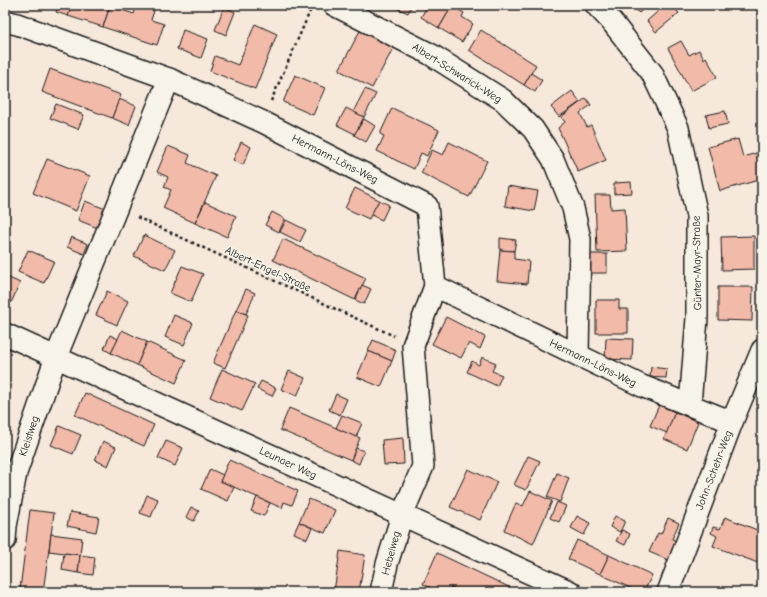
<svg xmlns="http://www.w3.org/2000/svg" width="767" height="597" font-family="'Comic Neue',sans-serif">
<rect width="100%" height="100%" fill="#f6e8db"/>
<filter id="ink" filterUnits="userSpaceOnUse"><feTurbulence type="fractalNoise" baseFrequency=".025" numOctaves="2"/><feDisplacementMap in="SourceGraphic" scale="8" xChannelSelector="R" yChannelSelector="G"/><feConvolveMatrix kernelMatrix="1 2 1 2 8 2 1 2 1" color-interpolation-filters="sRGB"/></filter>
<g filter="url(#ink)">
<g fill="#f2baa9" stroke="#1c1c1c">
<polygon points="58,5 72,5 68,16 56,12"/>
<polygon points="72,5 107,5 110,6 103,27 68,16"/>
<polygon points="137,5 154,11 151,20 164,24 157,45 103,27 110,6 134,14"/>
<polygon points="390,5 412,5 408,13"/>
<polygon points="428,5 450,5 452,6 439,28 421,17"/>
<polygon points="632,5 648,5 639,13"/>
<polygon points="665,5 671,5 679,13 656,32 647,21"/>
<polygon points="452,6 464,13 462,17 473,24 462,42 439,28"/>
<polygon points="224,7 235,12 226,35 215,30"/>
<polygon points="255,24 277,34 255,89 210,71 215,56 238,65"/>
<polygon points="362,27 395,45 372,88 339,70"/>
<polygon points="183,30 208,39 201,58 177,49"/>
<polygon points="481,30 536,65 524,85 469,50"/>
<polygon points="681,41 689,55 699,50 704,59 706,57 717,77 691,91 668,48"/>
<polygon points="50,69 121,95 112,118 42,92"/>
<polygon points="531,73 542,80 535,92 524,85"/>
<polygon points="295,75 325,88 313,115 283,102"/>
<polygon points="365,89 376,94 364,117 353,112"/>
<polygon points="572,91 580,102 559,117 551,107"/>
<polygon points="586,98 591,105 580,113 587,127 591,125 606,160 578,172 558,128 565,122 561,117"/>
<polygon points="119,99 136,106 129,125 112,118"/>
<polygon points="56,104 84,115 78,129 50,118"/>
<polygon points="346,108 364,117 355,134 337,125"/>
<polygon points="392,108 439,130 427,156 421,153 414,169 377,151 384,136 380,134"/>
<polygon points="725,111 728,124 709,128 706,115"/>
<polygon points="364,119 375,126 366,142 354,135"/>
<polygon points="738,139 743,157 760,152 762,160 762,179 720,191 708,147"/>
<polygon points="241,142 251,147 243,165 233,160"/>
<polygon points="449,142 487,161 469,197 421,173 432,150 443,155"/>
<polygon points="168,146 190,155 187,163 216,176 195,223 163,208 171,190 164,187 168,177 157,172"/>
<polygon points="47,159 90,176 76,211 33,193"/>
<polygon points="631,182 632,193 614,194 614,183"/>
<polygon points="508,186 538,191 534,211 505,206"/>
<polygon points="355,188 379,200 369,219 345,208"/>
<polygon points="595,195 610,195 611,209 625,208 627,251 597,252"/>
<polygon points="379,200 389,205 382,220 371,215"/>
<polygon points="85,201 108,210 100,229 78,220"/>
<polygon points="205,202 236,216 227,237 195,223"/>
<polygon points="272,212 285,219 279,232 265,225"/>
<polygon points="286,220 306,230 300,242 280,232"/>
<polygon points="144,235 175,250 165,270 134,256"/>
<polygon points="754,236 754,269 722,270 721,237"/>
<polygon points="71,237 88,244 84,254 67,247"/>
<polygon points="500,238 516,240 514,251 500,250"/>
<polygon points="283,239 366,278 355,300 273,260"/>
<polygon points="28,250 54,261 44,283 18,272"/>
<polygon points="500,250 514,251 514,259 529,261 527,284 497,281"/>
<rect x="583" y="254" width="24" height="19"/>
<polygon points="758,258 762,258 762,272 759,272"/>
<polygon points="182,266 203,274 191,302 170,293"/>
<polygon points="5,276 20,283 11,303 5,300"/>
<polygon points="362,285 371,289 364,304 355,300"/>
<polygon points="718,287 753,287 752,321 718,320"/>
<polygon points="246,289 255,293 246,314 236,310"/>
<polygon points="107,291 128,301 117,325 96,315"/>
<polygon points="596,300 619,300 619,309 628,309 628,333 596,333"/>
<polygon points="236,310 248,315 225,368 213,363"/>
<polygon points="174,315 193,323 184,345 165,337"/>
<polygon points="446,317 485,337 480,349 469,343 461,358 432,344"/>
<polygon points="122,330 147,342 137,365 111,353"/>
<polygon points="110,335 118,339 111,353 104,349"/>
<polygon points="606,338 633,339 632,360 605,359"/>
<polygon points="373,340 396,350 392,361 368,351"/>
<polygon points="147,342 186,360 176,383 137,365"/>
<polygon points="368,351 392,361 381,387 357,377"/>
<polygon points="482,357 496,363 492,371 502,375 497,386 467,372 472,361 479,365"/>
<polygon points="651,367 667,369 666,378 650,377"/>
<polygon points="222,369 255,384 242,411 210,397"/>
<polygon points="289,371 305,378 297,396 281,389"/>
<polygon points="261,381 276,388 272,396 257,389"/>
<polygon points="85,393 154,425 144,446 75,415"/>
<polygon points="336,394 347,399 340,415 329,410"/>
<polygon points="659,405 675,412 667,433 650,426"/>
<polygon points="289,408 360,438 351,460 280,430"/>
<polygon points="675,412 698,422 687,449 664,439"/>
<polygon points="342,415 362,423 356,437 336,428"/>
<polygon points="59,426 81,435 73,454 51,445"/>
<polygon points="403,438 404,464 384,465 382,440"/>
<polygon points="103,441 116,447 108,466 95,460"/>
<polygon points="166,441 183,448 175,466 158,458"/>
<polygon points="356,448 364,451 359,464 351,460"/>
<polygon points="528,456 540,461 526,490 514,485"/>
<polygon points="229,460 298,491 292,505 284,502 282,508 220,481"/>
<polygon points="210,469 223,475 220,481 234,487 228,501 201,489"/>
<polygon points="468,469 497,482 480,520 450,507"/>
<polygon points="557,473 569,478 560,502 547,497"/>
<polygon points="530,491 552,501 533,544 504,530 516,503 523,506"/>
<polygon points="147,495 158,499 151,517 140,513"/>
<polygon points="257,497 270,503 264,516 251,511"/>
<polygon points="309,499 335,510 325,533 299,522"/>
<polygon points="557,502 566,506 559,522 550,518"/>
<polygon points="191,507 199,511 194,521 186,517"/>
<polygon points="30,510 54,513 43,592 20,589"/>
<polygon points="70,512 99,517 96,532 67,526"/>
<polygon points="577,516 590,523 584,535 571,528"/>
<polygon points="615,516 625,521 620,532 610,527"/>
<polygon points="725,517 762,532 762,553 758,563 713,546 717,536 711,533 713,527 720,529"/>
<polygon points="668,518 679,523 672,539 677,541 668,560 649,552 658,533 661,534"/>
<polygon points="299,522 312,528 307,539 294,533"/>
<polygon points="622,530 630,534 625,545 616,541"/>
<polygon points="51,534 82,538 80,555 49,551"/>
<polygon points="577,540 609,555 600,574 568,559"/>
<polygon points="340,551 365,555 359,592 334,592"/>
<polygon points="64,553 80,555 78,573 62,570"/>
<polygon points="437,553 511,588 509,592 463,592 451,587 449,592 440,592 423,584"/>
<polygon points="80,555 95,557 93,575 78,573"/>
<polygon points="609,555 652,575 644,592 639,592 600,574"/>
</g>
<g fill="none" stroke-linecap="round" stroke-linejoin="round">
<g stroke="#1c1c1c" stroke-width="24">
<g id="street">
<polyline points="334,5 430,54 503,100 533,129 553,159 573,208 580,239 578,355"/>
<polyline points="596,5 612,22 652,73 678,128 697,216 697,318 690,405"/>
<polyline points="5,21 17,24 169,79 263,122 427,206 435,286 642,386 732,422"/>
<polyline points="5,334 571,592"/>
<polyline points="5,540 6,526 16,473 56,357 169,79"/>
<polyline points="381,592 387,564 402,515 423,466 413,346 435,286"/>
<polyline points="668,592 732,422 762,350"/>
</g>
</g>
<g stroke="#1c1c1c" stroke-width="2.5" stroke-dasharray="3 3" stroke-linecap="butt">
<polyline points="271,101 311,9"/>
<polyline points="137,217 394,336"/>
</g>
<use href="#street" stroke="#f7f3e8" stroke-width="21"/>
</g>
</g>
<g text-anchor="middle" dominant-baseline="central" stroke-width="3.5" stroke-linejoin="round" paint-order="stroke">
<g font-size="11" fill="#1c1c1c" stroke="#f7f3e8">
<text transform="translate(457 73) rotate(32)">Albert-Schwarick-Weg</text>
<text transform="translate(335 159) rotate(27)">Hermann-Löns-Weg</text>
<text transform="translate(697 263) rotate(-91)">Günter-Mayr-Straße</text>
<text transform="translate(268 269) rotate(25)">Albert-Engel-Straße</text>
<text transform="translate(593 363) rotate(26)">Hermann-Löns-Weg</text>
<text transform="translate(29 436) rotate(-72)">Kleistweg</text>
<text transform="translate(288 463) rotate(25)">Leunaer Weg</text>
<text transform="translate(714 470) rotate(-69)">John-Schehr-Weg</text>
<text transform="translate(391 553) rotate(-75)">Hebelweg</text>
</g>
</g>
<rect width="767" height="597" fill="none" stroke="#f7f3e8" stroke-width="20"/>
<rect x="10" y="10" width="747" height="577" fill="none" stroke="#1c1c1c" stroke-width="1.5" filter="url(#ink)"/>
</svg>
